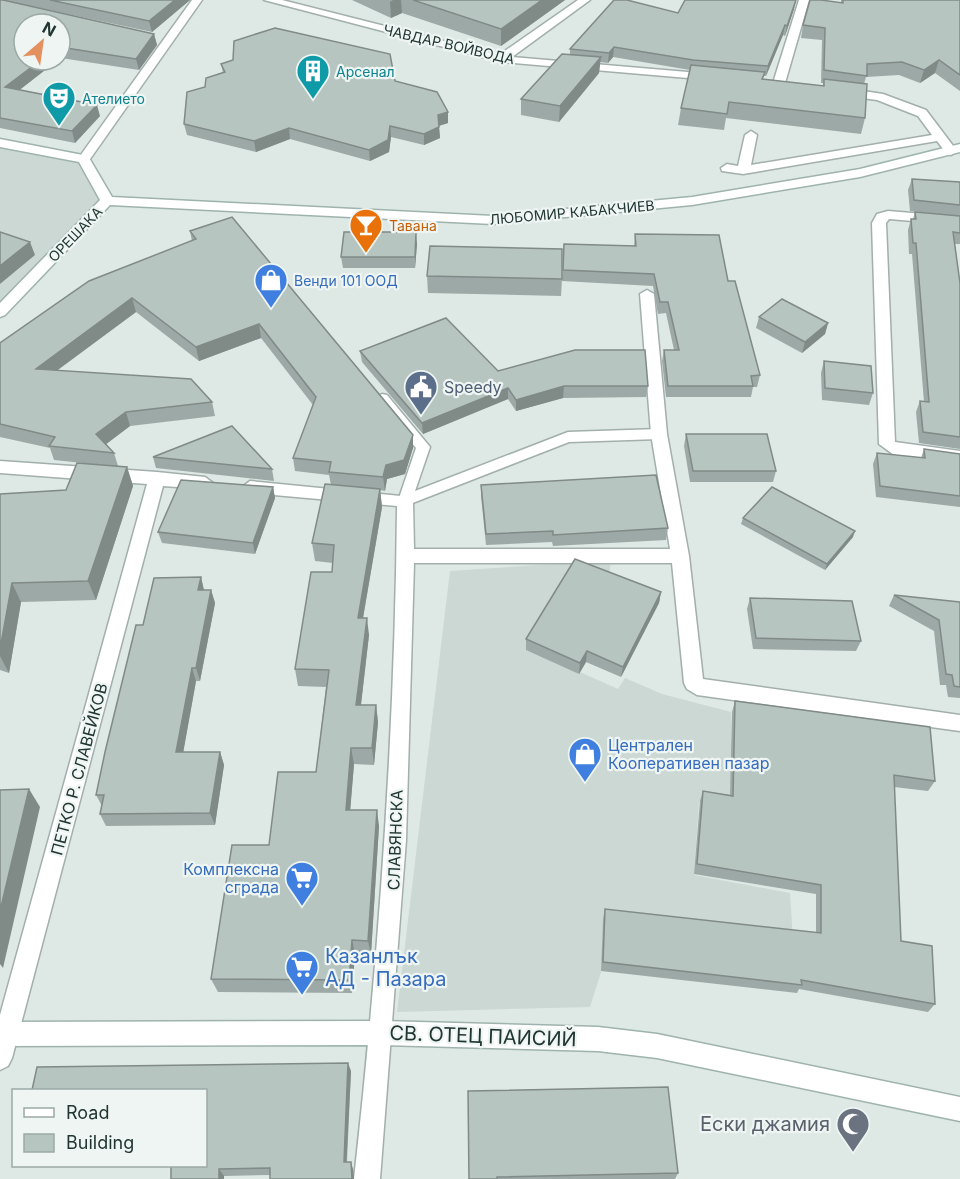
<svg xmlns="http://www.w3.org/2000/svg" width="960" height="1179" font-family="Inter,sans-serif">
<rect width="100%" height="100%" fill="#dee8e5"/>
<g fill="#ccd8d4">
<polygon points="0,143 84,159 107,201 0,312"/>
<polygon points="611,560 608,588 564,665 618,689 625,678 662,694 731,712 731,762 745,810 699,802 694,875 790,893 793,941 603,918 601,972 590,1007 397,1012 450,571"/>
</g>
<g fill="none" stroke-linecap="round" stroke-linejoin="round">
<g stroke="#a2afac" stroke-width="3">
<polygon id="lane" points="382,394 387,395 430,447 415,491 568,432 659,429 666,434 659,439 569,442 405,506 398,501 416,448 377,401 375,398"/>
</g>
<g stroke="#a2afac" stroke-width="3">
<g id="street">
<polygon points="192,0 202,0 88,162 80,162 80,156"/>
<polygon points="264,0 282,0 499,55 578,0 590,0 512,57 711,74 717,77 711,80 501,62"/>
<polygon points="799,0 809,0 785,83 775,85 773,83"/>
<polygon points="843,88 883,94 926,110 957,151 951,155 947,154 937,141 743,174 722,171 721,168 727,164 738,166 745,135 751,131 757,135 751,165 932,135 918,116 877,100 839,95 837,92"/>
<polygon points="888,211 960,217 960,225 889,219 886,223 895,442 960,451 960,463 894,455 879,444 872,223 877,214"/>
<path d="M647,290L654,294L667,434L689,556L703,679L960,715V731L697,695L687,689L684,683L672,563H414L406,840L380,1179H354C379,955 395,732 397,506L250,493L242,487L250,481L411,497L413,501L414,549H670L651,434L640,294Z"/>
<polygon points="0,461 157,472 205,477 213,483 205,489 163,486 12,1058 8,1066 0,1070 0,1015 147,484 0,473"/>
</g>
</g>
<g stroke="#9eb3ae" stroke-width="3">
<g id="secondary">
<polygon points="0,139 88,156 112,197 493,216 692,197 860,169 960,144 960,152 860,177 692,205 493,224 110,205 5,315 0,317 0,303 100,200 79,162 0,147"/>
<polygon points="382,1021 598,1027 657,1034 960,1097 960,1121 657,1058 598,1051 382,1045 0,1046 0,1022"/>
</g>
</g>
<use href="#lane" fill="#fff" fill-rule="evenodd"/>
<use href="#street" fill="#fff" fill-rule="evenodd"/>
<use href="#secondary" fill="#fff" fill-rule="evenodd"/>
</g>
<g fill="#9da9a6">
<polygon points="0,0 190,0 152,32 16,3 154,34 157,45 139,70 61,58 60,59 60,24 24,60 58,60 19,90 100,116 75,143 0,128"/>
<polygon points="352,0 565,0 501,46 402,13 391,18"/>
<polygon points="841,0 960,0 960,91 935,73 920,83 899,75 866,77 864,84 865,118 861,134 726,118 724,130 678,125 681,108 690,70 613,57 608,63 600,62 599,73 559,122 521,115 521,99 570,55 570,49 678,13 794,9 785,36 783,35 766,76 764,76 763,79 823,86 823,83 821,83 822,40 801,38 803,25 841,3"/>
<polygon points="221,64 395,81 448,112 448,123 439,126 440,138 424,145 391,137 389,152 370,161 290,139 256,152 187,135 184,124 205,87 223,73"/>
<polygon points="912,179 960,182 960,244 955,244 960,283 960,449 919,443 916,412 920,401 924,402 912,254 909,254 908,230 911,219 913,219 915,212 941,214 910,211 908,190"/>
<polygon points="190,231 413,448 405,474 387,479 385,491 380,490 382,507 363,618 369,635 361,705 376,705 378,722 374,765 354,764 350,810 379,826 371,954 355,954 352,993 218,992 211,979 269,845 316,772 326,687 298,686 295,669 332,572 333,563 315,561 312,543 331,485 329,475 295,471 293,458 313,405 261,338 199,361 136,312 58,370 212,402 215,416 130,426 106,444 114,453 118,466 127,467 133,486 96,600 21,602 9,673 0,670 0,494 66,490 83,463 54,460 50,448 0,437 0,343 192,241"/>
<polygon points="635,234 728,281 760,375 757,387 753,387 751,397 666,397 662,361 664,350 674,350 666,313 658,314 653,286 562,281 564,244 634,246"/>
<polygon points="417,244 415,268 343,268 341,257"/>
<polygon points="427,276 562,279 561,296 428,293"/>
<polygon points="759,317 828,323 825,334 802,353 756,328"/>
<polygon points="360,351 498,371 648,386 646,397 563,398 516,411 508,399 423,434 362,362"/>
<polygon points="824,361 873,393 869,405 822,400 821,373"/>
<polygon points="686,434 776,471 773,482 690,482 684,446"/>
<polygon points="924,449 960,454 960,507 876,497 873,464 877,453 921,458"/>
<polygon points="153,457 272,469 274,481 156,468"/>
<polygon points="481,485 668,528 666,540 553,546 552,542 486,545 481,496"/>
<polygon points="273,487 275,498 255,554 162,543 158,532"/>
<polygon points="743,518 853,537 825,570 741,524"/>
<polygon points="201,577 204,590 211,590 215,603 200,681 196,681 183,752 220,752 224,765 215,825 106,826 100,814 102,806 96,795 143,625"/>
<polygon points="661,592 659,603 621,677 586,662 579,674 526,650 526,639"/>
<polygon points="894,595 960,602 960,698 948,697 946,685 940,685 934,631 889,606"/>
<polygon points="750,598 861,641 856,651 753,649 747,609"/>
<polygon points="735,701 935,781 928,791 894,787 901,941 935,1004 928,1012 799,989 797,993 601,971 603,919 605,909 816,933 816,894 694,874 700,801 703,791 730,795 732,712"/>
<polygon points="351,1071 347,1162 353,1169 354,1179 270,1179 270,1175 224,1176 224,1179 171,1179 171,1167 25,1167 23,1166 206,1166"/>
<polygon points="468,1091 678,1173 675,1179 469,1179"/>
</g>
<g fill="#808a87">
<polygon points="175,0 190,0 152,32 149,21"/>
<polygon points="393,0 401,0 402,13 391,18 390,2"/>
<polygon points="542,0 565,0 501,46 501,29"/>
<polygon points="796,0 794,9 785,36 787,26"/>
<polygon points="785,25 783,35 766,76 768,66"/>
<polygon points="154,34 157,45 139,70 136,59"/>
<polygon points="614,47 613,57 608,63 609,53"/>
<polygon points="601,57 599,73 559,122 560,106"/>
<polygon points="41,60 58,60 8,99 5,87"/>
<polygon points="939,60 935,73 920,83 924,70"/>
<polygon points="97,105 100,116 75,143 72,131"/>
<polygon points="448,112 448,123 438,126 438,115"/>
<polygon points="390,126 391,137 389,152 370,161 369,150"/>
<polygon points="439,127 440,138 424,145 424,134"/>
<polygon points="289,128 290,139 256,152 254,141"/>
<polygon points="416,232 417,244 415,268 415,257"/>
<polygon points="30,242 35,255 0,284 0,266"/>
<polygon points="132,298 136,312 41,382 36,369"/>
<polygon points="828,323 825,334 802,353 805,342"/>
<polygon points="259,324 261,338 199,361 196,347"/>
<polygon points="564,386 563,398 516,411 516,400"/>
<polygon points="508,388 508,399 423,434 422,423"/>
<polygon points="126,412 130,426 101,448 96,434"/>
<polygon points="413,435 413,448 405,474 387,479 385,491 383,477 386,465"/>
<polygon points="127,467 133,486 96,600 88,581"/>
<polygon points="273,487 275,498 255,554 253,543"/>
<polygon points="380,489 382,507 360,635 358,618"/>
<polygon points="855,531 853,537 825,570 827,564"/>
<polygon points="201,577 204,591 198,590"/>
<polygon points="12,583 21,602 9,673 0,656 0,649"/>
<polygon points="211,590 215,603 200,681 196,668"/>
<polygon points="661,592 659,603 621,677 623,667"/>
<polygon points="367,618 369,635 359,721 356,705"/>
<polygon points="587,651 586,662 579,674 580,663"/>
<polygon points="192,668 196,681 181,765 176,752"/>
<polygon points="376,705 378,722 374,765 372,748"/>
<polygon points="351,748 354,764 349,825 346,810"/>
<polygon points="220,752 224,765 215,825 210,813"/>
<polygon points="29,789 40,807 3,968 0,964 0,911"/>
<polygon points="377,810 379,826 371,954 368,941"/>
<polygon points="352,940 355,954 352,993 349,980"/>
<polygon points="348,1063 351,1071 346,1169 344,1162"/>
<polygon points="351,1162 353,1169 354,1179 352,1179"/>
<polygon points="219,1169 224,1176 224,1179 219,1179"/>
</g>
<g fill="#b7c5c1" stroke="#808a87" stroke-width="1.5">
<polygon points="0,0 3,0 154,34 136,59 60,47 60,24 24,24 24,60 41,60 5,87 97,105 72,131 0,118"/>
<polygon points="50,0 175,0 149,21"/>
<polygon points="413,0 542,0 501,29"/>
<polygon points="614,0 627,0 678,13 685,0 796,0 787,26 785,25 768,66 693,60 614,47 609,53 570,49"/>
<polygon points="810,0 821,0 843,3 843,0 960,0 960,75 939,60 924,70 902,62 867,64 867,76 824,70 825,28 803,25"/>
<polygon points="275,28 390,54 395,81 437,92 448,112 438,115 439,127 424,134 390,126 388,140 369,150 289,128 254,141 184,124 187,92 205,87 206,78 225,72 221,64 233,60 234,41"/>
<polygon points="562,54 601,57 560,106 521,99"/>
<polygon points="691,65 765,72 762,79 824,86 824,79 867,84 865,118 729,102 727,114 681,108"/>
<polygon points="912,179 960,182 960,205 914,200"/>
<polygon points="915,212 960,216 960,233 953,232 960,283 960,437 923,432 920,401 929,402 916,243 913,243 911,219 916,219"/>
<polygon points="232,217 413,435 404,460 386,465 383,477 329,472 331,462 293,458 316,397 259,324 196,347 132,298 36,369 191,379 212,402 126,412 96,434 114,453 49,446 55,437 0,424 0,343 89,281 196,239 190,231"/>
<polygon points="0,232 30,242 0,266"/>
<polygon points="344,232 416,232 415,257 341,257"/>
<polygon points="635,234 719,235 728,281 735,281 760,375 751,376 753,386 668,386 664,350 679,350 668,302 660,302 654,274 563,270 564,244 636,246"/>
<polygon points="430,246 562,249 562,279 427,276"/>
<polygon points="782,299 828,323 805,342 759,317"/>
<polygon points="446,318 498,371 575,350 645,350 648,386 564,386 516,400 508,388 422,423 360,351"/>
<polygon points="824,361 871,366 873,393 825,388"/>
<polygon points="232,426 272,469 153,457"/>
<polygon points="686,434 767,434 776,471 693,471"/>
<polygon points="924,449 960,454 960,496 880,486 877,453 925,458"/>
<polygon points="77,463 127,467 88,581 12,583 0,649 0,494 66,490"/>
<polygon points="656,475 668,528 553,535 553,531 486,534 481,485"/>
<polygon points="181,480 273,487 253,543 158,532"/>
<polygon points="325,484 380,489 358,618 367,618 356,705 376,705 372,748 351,748 346,810 377,810 368,941 352,940 349,980 211,979 232,845 269,845 278,772 316,772 329,670 295,669 311,572 332,572 334,545 312,543"/>
<polygon points="772,487 855,531 827,564 743,518"/>
<polygon points="575,559 661,592 623,667 587,651 580,663 526,639"/>
<polygon points="201,577 198,590 211,590 196,668 192,668 176,752 220,752 210,813 100,814 104,795 96,795 105,752 136,625 143,625 154,578"/>
<polygon points="894,595 960,602 960,687 954,686 952,675 946,674 939,620"/>
<polygon points="750,598 852,601 861,641 756,638"/>
<polygon points="735,701 930,727 935,781 894,775 901,941 932,946 935,1004 801,980 802,985 603,962 605,909 821,933 821,885 697,864 703,791 733,796"/>
<polygon points="29,789 0,911 0,790"/>
<polygon points="348,1063 344,1162 351,1162 352,1179 270,1179 270,1168 219,1169 219,1179 171,1179 171,1166 206,1166 206,1090 32,1090 37,1067"/>
<polygon points="668,1087 678,1173 497,1177 497,1179 469,1179 468,1091"/>
</g>
<defs>
<g id="building-pin" transform="scale(1.725)"><path d="M0 17L-7.5 6A9.5 9.5 0 1 1 7.5 6Z" fill="#0f9aa8" stroke="#eef5f2"/><path d="M-4-6H4V6H1V3H-1V6H-4ZM-2.5-4.3h1.7v1.8h-1.7ZM.8-4.3h1.7v1.8H.8ZM-2.5-1h1.7V.8h-1.7ZM.8-1h1.7V.8H.8Z" fill="#fff"/></g>
<g id="theatre-pin" transform="scale(1.725)"><path d="M0 17L-7.5 6A9.5 9.5 0 1 1 7.5 6Z" fill="#0f9aa8" stroke="#eef5f2"/><path d="M-5-5.5Q0-4 5-5.5V0Q5 5 0 6Q-5 5-5 0ZM-3.3-2.5H-1v1.5H-3.3ZM1-2.5H3.3v1.5H1ZM-2.8 1Q0 5.5 2.8 1Z" fill="#fff"/></g>
<g id="bar-pin" transform="scale(1.725)"><path d="M0 17L-7.5 6A9.5 9.5 0 1 1 7.5 6Z" fill="#e8710a" stroke="#eef5f2"/><path d="M-6-5H6L.8 .8V4.5H3.5V6h-7V4.5H-.8V.8Z" fill="#fff"/></g>
<g id="shop-pin" transform="scale(1.725)"><path d="M0 17L-7.5 6A9.5 9.5 0 1 1 7.5 6Z" fill="#3f7fe0" stroke="#eef5f2"/><path d="M-5-2.5h2.3a2.7 3.5 0 0 1 5.4 0H5L5.5 6h-11ZM-1.5-2.5h3a1.5 2.3 0 0 0-3 0Z" fill="#fff"/></g>
<g id="civic-pin" transform="scale(1.725)"><path d="M0 17L-7.5 6A9.5 9.5 0 1 1 7.5 6Z" fill="#5c6f8a" stroke="#eef5f2"/><path d="M-.6-6.5H3V-4.5H.6V-3L4-1V1h2V6H-6V1h2V-1L-.6-3ZM-1.2 2.5V6h2.4V2.5Z" fill="#fff"/></g>
<g id="supermarket-pin" transform="scale(1.725)"><path d="M0 17L-7.5 6A9.5 9.5 0 1 1 7.5 6Z" fill="#3f7fe0" stroke="#eef5f2"/><path d="M-6-5.5h2.5l.6 2H6L4.5 2H-2.5L-4.4-4H-6ZM-1.5 3.2a1.3 1.3 0 1 0 .1 0ZM3 3.2a1.3 1.3 0 1 0 .1 0Z" fill="#fff"/></g>
<g id="mosque-pin" transform="scale(1.725)"><path d="M0 17L-7.5 6A9.5 9.5 0 1 1 7.5 6Z" fill="#6b7280" stroke="#eef5f2"/><path d="M3.5-4.9A6 6 0 1 0 3.5 4.9A5 5 0 1 1 3.5-4.9Z" fill="#fff"/></g>
</defs>
<g fill-rule="evenodd">
<use href="#building-pin" x="313" y="71"/>
<use href="#theatre-pin" x="59" y="98"/>
<use href="#bar-pin" x="366" y="225"/>
<use href="#shop-pin" x="271" y="280"/>
<use href="#civic-pin" x="421" y="387"/>
<use href="#shop-pin" x="585" y="754"/>
<use href="#supermarket-pin" x="302" y="878"/>
<use href="#supermarket-pin" x="302" y="967"/>
<use href="#mosque-pin" x="853" y="1124"/>
</g>
<g text-anchor="middle" dominant-baseline="central" stroke-width="4.5" stroke-linejoin="round" paint-order="stroke">
<g font-size="14" fill="#213633" stroke="#eef5f2">
<text transform="translate(449 44) rotate(13)">ЧАВДАР ВОЙВОДА</text>
<text transform="translate(572 212) rotate(-5)">ЛЮБОМИР КАБАКЧИЕВ</text>
<text transform="translate(75 234) rotate(-46)">ОРЕШАКА</text>
</g>
<g font-size="14" fill="#0d838f" stroke="#eef5f2" text-anchor="start">
<text x="336" y="71">Арсенал</text>
<text x="82" y="98">Ателието</text>
</g>
<g font-size="14" fill="#c56008" stroke="#eef5f2" text-anchor="start">
<text x="389" y="225">Тавана</text>
</g>
<g font-size="14" fill="#366cbe" stroke="#eef5f2" text-anchor="start">
<text x="294" y="280">Венди 101 ООД</text>
</g>
<g font-size="16" fill="#4e5e75" stroke="#eef5f2" text-anchor="start">
<text x="444" y="387">Speedy</text>
</g>
<g font-size="16" fill="#366cbe" stroke="#eef5f2" text-anchor="start">
<text x="608" y="745">Централен<tspan x="608" dy="18">Кооперативен пазар</tspan></text>
<text x="279" y="869" text-anchor="end">Комплексна<tspan x="279" dy="18">сграда</tspan></text>
</g>
<g font-size="16" fill="#213633" stroke="#eef5f2">
<text transform="translate(79 769) rotate(-75)">ПЕТКО Р. СЛАВЕЙКОВ</text>
<text transform="translate(395 840) rotate(-88)">СЛАВЯНСКА</text>
</g>
<g font-size="20" fill="#366cbe" stroke="#eef5f2" text-anchor="start">
<text x="325" y="956">Казанлък<tspan x="325" dy="23">АД - Пазара</tspan></text>
</g>
<g font-size="20" fill="#213633" stroke="#eef5f2">
<text transform="translate(483 1036) rotate(2)">СВ. ОТЕЦ ПАИСИЙ</text>
</g>
<g font-size="20" fill="#5b616d" stroke="#eef5f2" text-anchor="end">
<text x="830" y="1124">Ески джамия</text>
</g>
</g>
<rect x="12" y="1089" width="195" height="78" fill="#eef5f2" stroke="#9ca9a6" stroke-width="1.5"/>
<rect x="24" y="1108" width="30" height="9" fill="#ffffff" stroke="#9ca9a6" stroke-width="1.5"/>
<text x="66" y="1119" font-size="18" fill="#213633">Road</text>
<rect x="24" y="1134" width="30" height="18" fill="#b7c5c1" stroke="#9ca9a6" stroke-width="1.5"/>
<text x="66" y="1149" font-size="18" fill="#213633">Building</text>
<g transform="translate(42 42) rotate(29)"><circle r="28" fill="#eef5f2" stroke="#9ca9a6" stroke-width="1.5"/>
<path d="M0-4.5L10 22L0 15L-10 22Z" fill="#e5915f"/>
<text y="-9" font-size="16" font-weight="bold" text-anchor="middle" fill="#213633">N</text>
</g>
</svg>
